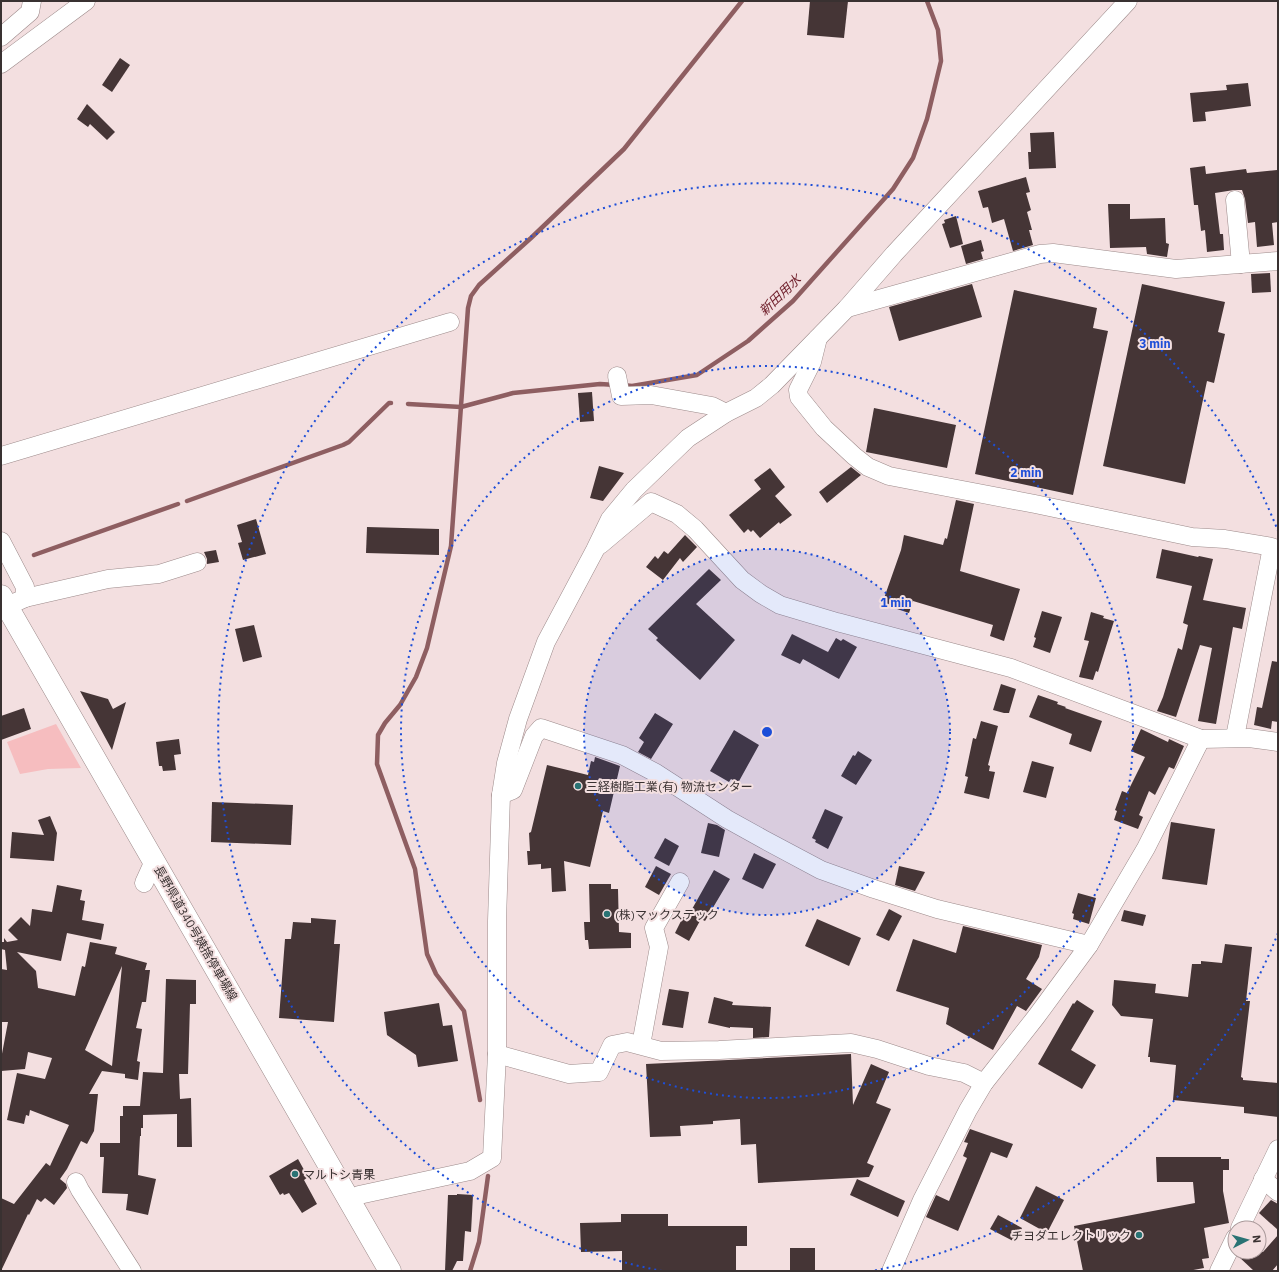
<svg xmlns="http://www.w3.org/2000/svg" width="1279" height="1272" font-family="'IBM Plex Sans','Noto Sans JP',sans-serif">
<rect width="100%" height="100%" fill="#f3dfe0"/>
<polygon fill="#f6bdbf" points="56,724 81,768 48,769 20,774 7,742"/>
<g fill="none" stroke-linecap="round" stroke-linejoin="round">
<g stroke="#8e5e61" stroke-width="4.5">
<polyline points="623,385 632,386 697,375 748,341 793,301 893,189 913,158 927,119 941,61 938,30 927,1"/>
<polyline points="408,404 461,407 513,393 600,384 616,385"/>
<polyline points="187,501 343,445 349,442 389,403 391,403"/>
<polyline points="34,555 178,504"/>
<polyline points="480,1100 464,1011 436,974 427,954 415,869 377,764 378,735 385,723 400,705 416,677 427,648 451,546 468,308 471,296 479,285 531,238 624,149 742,1"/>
<polyline points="470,1271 479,1242 488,1176"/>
</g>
</g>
<g fill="#453536" fill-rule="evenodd">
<polygon points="810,1 848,1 844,38 807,35"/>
<polygon points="120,58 130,65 112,92 102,85"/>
<polygon points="1248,83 1251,106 1205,112 1206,121 1193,122 1190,93 1227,90 1226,85"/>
<polygon points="87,104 115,132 107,140 90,124 88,127 77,119"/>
<polygon points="1054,132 1056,168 1029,169 1028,152 1031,152 1030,133"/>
<polygon points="1205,166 1206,174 1246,169 1247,173 1277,170 1278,222 1272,223 1274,245 1257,247 1255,222 1248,223 1245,199 1242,190 1234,190 1215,193 1220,234 1223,234 1224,250 1207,252 1205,230 1201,231 1198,205 1194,205 1190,168"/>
<polygon points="1026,177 1030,192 1026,193 1031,210 1027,212 1032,230 1029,230 1033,245 1013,251 1004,219 992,223 988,207 983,208 978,191"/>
<polygon points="1108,204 1130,204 1130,219 1165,218 1166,243 1169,244 1167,257 1147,254 1146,247 1110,248"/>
<polygon points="956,216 963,244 950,248 942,224 945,223 944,220"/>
<polygon points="981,240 984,251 981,252 983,259 966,264 961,246"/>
<polygon points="1270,273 1271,292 1252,293 1251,274"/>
<polygon points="972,284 982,317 899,341 889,307"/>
<polygon points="1142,284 1225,302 1218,332 1225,334 1214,383 1207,381 1185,484 1103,466"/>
<polygon points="1014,290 1097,308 1093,328 1108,331 1073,495 975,474"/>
<polygon points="592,392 594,421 580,422 578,393"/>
<polygon points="874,408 956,425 947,468 866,452"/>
<polygon points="599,466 624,473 603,501 590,498"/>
<polygon points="851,467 861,475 827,503 819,492"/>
<polygon points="770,468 785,487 775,496 792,515 780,524 779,522 760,538 753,530 751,532 748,529 744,533 729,515 761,489 754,480"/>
<polygon points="956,500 974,504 960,571 1020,589 1004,641 990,636 993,625 913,601 909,613 882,604 901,550 904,535 943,545 945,538 947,539"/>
<polygon points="256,519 266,554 243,560 238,543 242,542 237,525"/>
<polygon points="367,527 439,529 439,555 366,553"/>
<polygon points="685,535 697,547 683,562 680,558 663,580 646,567 655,556 658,559 664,551 668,554"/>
<polygon points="1162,549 1198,557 1199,556 1213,559 1203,600 1246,608 1242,629 1233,627 1216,724 1198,721 1212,648 1200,645 1176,717 1157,711 1163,697 1178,648 1182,650 1188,625 1183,623 1192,586 1156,578"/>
<polygon points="216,550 219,562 207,564 207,559 204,552"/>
<polygon points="709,569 721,580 696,604 735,640 700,680 656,640 658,638 648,629"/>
<polygon points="1042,611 1062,617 1050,653 1033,647 1036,638 1034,637"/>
<polygon points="1091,612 1104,616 1103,618 1114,621 1098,672 1096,671 1093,680 1079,677 1089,641 1084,640"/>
<polygon points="254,625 262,657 243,662 235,629"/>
<polygon points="792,634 828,652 836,638 841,641 843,639 857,647 839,679 803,659 800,664 781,655"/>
<polygon points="1272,661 1278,662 1278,722 1272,721 1271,729 1254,725 1257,707 1262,708"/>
<polygon points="1001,684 1016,689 1009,713 1004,713 993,710"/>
<polygon points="80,691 108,699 113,709 126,702 112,750"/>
<polygon points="1038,695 1058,702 1057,704 1066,707 1065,708 1102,721 1091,752 1069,744 1072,734 1029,717"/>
<polygon points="24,708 31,729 1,740 1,716"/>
<polygon points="655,713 673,724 651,759 638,752 644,742 639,738"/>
<polygon points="981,721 998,726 988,765 990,766 989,771 995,772 989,799 964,793 968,777 965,776 973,738 976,739"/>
<polygon points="1141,729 1168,742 1169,739 1184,746 1174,769 1169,767 1155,795 1149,791 1139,815 1143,817 1138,829 1114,820 1117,811 1115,810 1122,791 1127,793 1145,757 1131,751"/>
<polygon points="734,730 759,745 738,783 731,779 729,782 710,771"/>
<polygon points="179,739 181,754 174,755 176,770 163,771 162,766 159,766 156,742"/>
<polygon points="858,751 872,760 856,785 841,776 853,755 855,756"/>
<polygon points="595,757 620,766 609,813 603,811 590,867 564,861 566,891 552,892 551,868 541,869 541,864 528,865 527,851 530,851 529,833 531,832 547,765 588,775 591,761 594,762"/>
<polygon points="1032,761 1054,767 1046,798 1023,792"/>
<polygon points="212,802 293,805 291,845 211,842"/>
<polygon points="825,809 843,817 828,849 815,842 816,840 812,838"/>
<polygon points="50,816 57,833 54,861 10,858 12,832 44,835 38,820"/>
<polygon points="1171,822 1215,829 1207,885 1162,879"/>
<polygon points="708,823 717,825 725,830 719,857 701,853"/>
<polygon points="665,838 679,846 669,866 654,858"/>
<polygon points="754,853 776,864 763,889 742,879"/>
<polygon points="656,866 671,874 659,895 645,887"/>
<polygon points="899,866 925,872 915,891 895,885"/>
<polygon points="714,870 730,879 705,921 701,919 689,941 675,933 683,917 687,918"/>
<polygon points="589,884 611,884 611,889 618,889 619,932 631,933 631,948 589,949 588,940 585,940 584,922 590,922"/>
<path d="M57,885L82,890L80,900L85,901L82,920L104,924L101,940L67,933L61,961L17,952L36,971L38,988L75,996L82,966L85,967L90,942L117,947L115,954L147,963L145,970H150L146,1002H142L136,1028L142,1029L137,1061L140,1062L138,1080L125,1078V1074L102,1071L89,1094H98L94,1131L87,1144L81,1141L67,1169L60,1179L66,1184L67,1188L54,1205L45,1198L41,1202L37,1199L29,1215L28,1214L1,1271V1198L14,1204L46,1163L50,1166L69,1125L30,1110L29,1116L26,1115L24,1124L7,1120L17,1073L45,1079L52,1058L28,1052L25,1069L1,1071V1059L8,1022H1V969L7,970L5,950L1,949V942H4V938L7,942L18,940L8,930L21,917L30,926L32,909L52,912ZM122,966L112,1066L85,1050Z"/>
<polygon points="1078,893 1096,898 1089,924 1073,919 1074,914 1072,913"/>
<polygon points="889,909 902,916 889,941 876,935"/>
<polygon points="1124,910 1146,915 1143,926 1121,921"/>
<polygon points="311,918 336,920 334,944 340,944 334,1022 279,1018 285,939 291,939 293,922 311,923"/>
<polygon points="817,919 861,938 849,966 805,946"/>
<polygon points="963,926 1042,945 1039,957 1026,979 1042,989 1026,1011 1017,1006 993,1050 946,1024 949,1008 896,991 913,939 956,953"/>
<polygon points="1225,944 1252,947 1246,1001 1250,1001 1241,1077 1243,1078 1243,1080 1278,1083 1278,1117 1244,1113 1244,1107 1173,1100 1176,1065 1150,1062 1150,1057 1148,1057 1153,1019 1121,1016 1112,1005 1114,980 1156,984 1155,993 1188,997 1192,964 1201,964 1201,961 1222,963"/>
<polygon points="166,979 196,980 196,1004 190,1004 188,1074 179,1074 180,1099 191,1098 192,1147 177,1147 177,1114 143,1115 143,1128 141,1128 141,1136 140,1136 138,1175 156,1179 148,1215 126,1210 128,1194 102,1193 104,1157 100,1157 100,1143 120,1143 120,1116 123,1116 123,1106 140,1106 143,1072 163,1073"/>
<polygon points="669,989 689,992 683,1028 662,1025"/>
<polygon points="714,997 733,1002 732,1005 771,1007 769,1037 753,1038 753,1028 730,1027 730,1028 708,1023"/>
<polygon points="1077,1000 1094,1011 1071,1050 1096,1065 1082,1089 1038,1064 1073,1003 1074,1004"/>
<polygon points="439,1003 443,1026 452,1025 458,1061 418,1067 416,1055 387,1035 384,1012"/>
<polygon points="851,1054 853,1105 871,1064 889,1072 876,1103 891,1109 867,1163 874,1166 869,1177 758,1183 756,1144 741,1145 740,1119 713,1121 713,1124 680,1126 681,1136 650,1137 646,1064"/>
<polygon points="970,1129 1013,1144 1007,1158 991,1152 958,1231 926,1217 936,1195 949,1201 967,1158 963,1156 968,1143 964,1142"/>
<polygon points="1156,1157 1221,1157 1221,1159 1229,1159 1229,1170 1223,1170 1223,1191 1229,1223 1204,1228 1209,1258 1202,1259 1204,1268 1188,1271 1083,1271 1074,1226 1195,1203 1193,1182 1157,1182"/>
<polygon points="298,1159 308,1177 304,1180 317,1204 302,1213 289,1193 284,1195 283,1193 280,1195 269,1176"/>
<polygon points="857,1179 905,1201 898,1217 850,1195"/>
<polygon points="1036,1186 1064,1200 1047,1233 1020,1218"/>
<polygon points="457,1194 473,1195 471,1232 465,1231 463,1261 457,1261 452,1271 445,1271 448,1195 457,1195"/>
<polygon points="1271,1200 1278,1204 1278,1230 1259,1213"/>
<polygon points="621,1214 668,1214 668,1226 747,1226 747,1246 736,1246 736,1271 622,1271 622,1251 581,1252 580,1223 621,1222"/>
<polygon points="998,1215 1022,1228 1015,1242 990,1229"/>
<polygon points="1278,1235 1278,1264 1272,1271 1254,1271 1238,1256 1240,1252 1263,1252"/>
<rect x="790" y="1248" width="25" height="23"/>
</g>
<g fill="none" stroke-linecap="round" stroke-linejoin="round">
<g stroke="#9c8a8a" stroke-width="19">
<g id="street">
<polyline points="1,37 30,12 32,1"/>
<polyline points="1,64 86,1"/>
<polyline points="1235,200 1241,264"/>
<polyline points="847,308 1040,254 1053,253 1176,269 1278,261"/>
<polyline points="818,338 812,362 798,390 799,397 824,428 854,456 868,467 889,476 1035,504 1192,537 1225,539 1272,547 1235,737"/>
<polyline points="617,376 621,396 651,395 712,406 726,413"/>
<polyline points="1,456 450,322"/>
<polyline points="1,541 25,587 25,598 14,603"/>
<polyline points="600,545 651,502 677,514 695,529 742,580 761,594 780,605 837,622 1011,668 1201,739 1249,738 1278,742"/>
<polyline points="25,598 108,579 159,574 197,562"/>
<polyline points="501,795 513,790 534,736 541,728 622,755 656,773 727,819 763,839 821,870 874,889 937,909 1089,945"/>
<polyline points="144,883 154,861"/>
<polyline points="641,1045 659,947 654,928 680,882"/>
<polyline points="497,1054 569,1074 599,1072 612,1045 627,1042 661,1051 719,1050 851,1043 877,1049 929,1066 964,1073 984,1083"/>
<polyline points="1263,1179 1278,1192"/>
<polyline points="76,1182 80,1190 132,1271"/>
<polyline points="350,1201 359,1195 470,1171 492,1158 497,1054 497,921 501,795 506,763 518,719 546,642 595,550 610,519 634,490 688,438 726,413 756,398 772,385 847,308 894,254 1128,1"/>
<polyline points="1240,1228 1278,1149"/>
<polyline points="891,1271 922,1200 968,1110 984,1083 1036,1017 1089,945 1146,848 1201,739"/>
<polyline points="1219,1271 1235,1238"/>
</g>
</g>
<g stroke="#9c8a8a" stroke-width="23">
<polyline id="secondary" points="1,596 390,1271"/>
</g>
<use href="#street" stroke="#fff" stroke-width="18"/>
<use href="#secondary" stroke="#fff" stroke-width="22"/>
</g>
<circle cx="767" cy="732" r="183" fill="#1d4ed8" fill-opacity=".12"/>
<g fill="none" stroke="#1d4ed8" stroke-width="2" stroke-dasharray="2 4">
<circle cx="767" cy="732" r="183"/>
<circle cx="767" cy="732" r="366"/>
<path d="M1278 933A549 549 0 0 1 872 1271M662 1271A549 549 0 1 1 1278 531"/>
</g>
<g fill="#297374" stroke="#f3dfe0" stroke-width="1.5">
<circle cx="578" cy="786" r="4"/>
<circle cx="607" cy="914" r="4"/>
<circle cx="295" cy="1174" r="4"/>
<circle cx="1139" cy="1235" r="4"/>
</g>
<g text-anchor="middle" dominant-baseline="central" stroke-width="4" stroke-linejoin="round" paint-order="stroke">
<g font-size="12" fill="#393131" stroke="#f3dfe0" text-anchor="start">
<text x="586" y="786">三経樹脂工業(有) 物流センター</text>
<text x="615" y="914">(株)マックステック</text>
<text x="303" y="1174">マルトシ青果</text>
<text x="1131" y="1235" text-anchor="end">チヨダエレクトリック</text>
</g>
<g font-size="12" fill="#393131" stroke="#f3dfe0">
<text transform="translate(196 933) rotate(60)">長野県道340号姨捨停車場線</text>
</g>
<g font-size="13" font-style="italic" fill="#6e1d29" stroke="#f3dfe0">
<text transform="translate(780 295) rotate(-44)">新田用水</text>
</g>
</g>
<circle cx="767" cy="732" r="6" fill="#1d4ed8" stroke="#f3dfe0" stroke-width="2"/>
<g font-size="12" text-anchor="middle" font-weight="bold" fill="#1d4ed8" stroke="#f3dfe0" stroke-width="4" stroke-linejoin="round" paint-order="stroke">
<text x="1155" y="348">3 min</text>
<text x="1026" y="477">2 min</text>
<text x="896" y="607">1 min</text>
</g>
<rect width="1279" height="1272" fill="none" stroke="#393131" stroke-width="4"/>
<g transform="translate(1247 1240) rotate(84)"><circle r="19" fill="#f3dfe0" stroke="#a9999a"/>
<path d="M0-3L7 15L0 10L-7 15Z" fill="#297374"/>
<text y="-6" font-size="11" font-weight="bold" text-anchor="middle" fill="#393131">N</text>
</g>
</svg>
